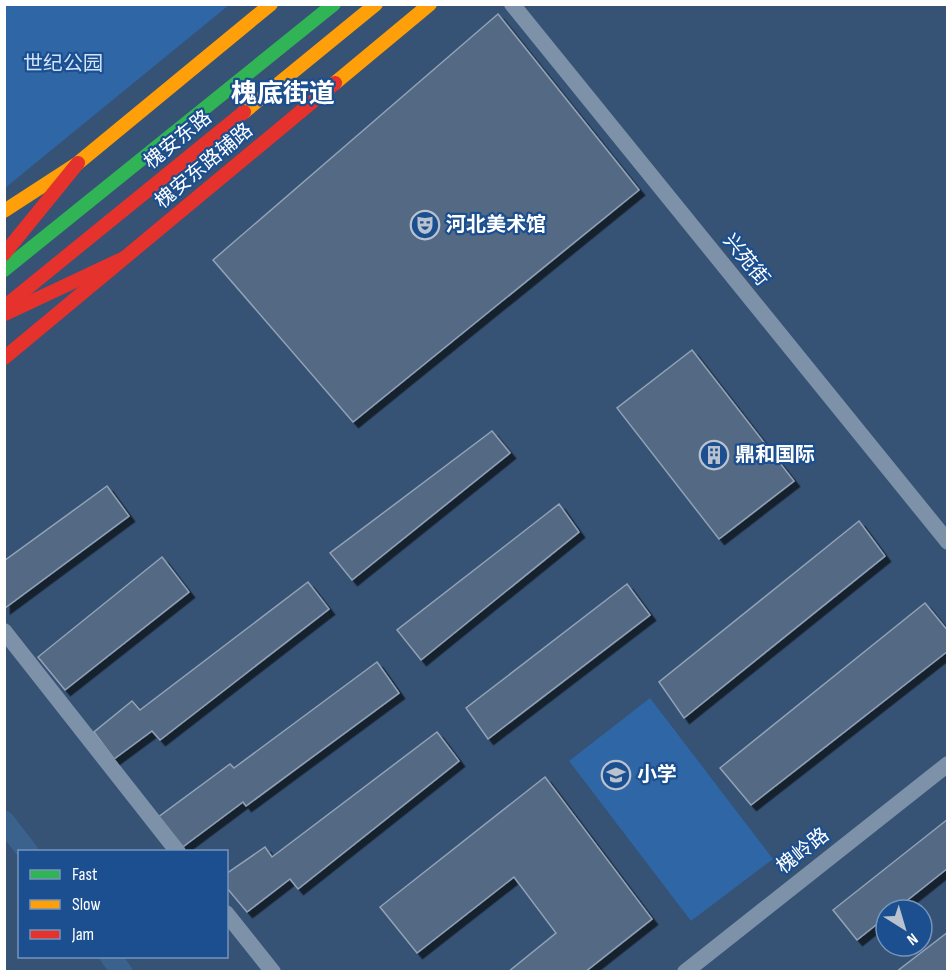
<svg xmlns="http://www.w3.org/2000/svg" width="952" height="976" font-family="'Sofia Sans Condensed','Noto Sans SC',sans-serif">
<defs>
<filter id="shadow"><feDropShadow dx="5.5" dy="5.5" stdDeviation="0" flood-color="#0009"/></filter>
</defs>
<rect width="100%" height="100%" fill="#365274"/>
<g fill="#2f66a5">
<polygon points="5,4 229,4 229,5 5,188"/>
<polygon points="650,698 773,859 691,921 569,761"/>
</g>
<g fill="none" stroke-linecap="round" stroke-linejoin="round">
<g stroke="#3b618d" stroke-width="21">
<polyline points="4,821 28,852"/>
<polyline points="110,956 122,972"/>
</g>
</g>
<g fill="#526984" stroke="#92a2b6" stroke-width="1.5" filter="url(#shadow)">
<polygon points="498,14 639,190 353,422 213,260"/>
<polygon points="692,350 794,481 719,539 617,408"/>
<polygon points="492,431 510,453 352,580 330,553"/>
<polygon points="107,486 129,516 5,608 4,561"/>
<polygon points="559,504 579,532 421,660 397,630"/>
<polygon points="859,521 885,556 684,718 659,682"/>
<polygon points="162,557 189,592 65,690 38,657"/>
<polygon points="308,582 329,609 160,740 152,731 114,759 94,732 132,701 140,710"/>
<polygon points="627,584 650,615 488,739 466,708"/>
<polygon points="925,603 948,631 948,651 751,805 720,768"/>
<polygon points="377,662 399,693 246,806 243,802 180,849 157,818 230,764 234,768"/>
<polygon points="437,732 459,761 298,889 290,879 247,912 226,887 226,874 265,847 272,857"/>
<polygon points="545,777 652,919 585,972 508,972 556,933 514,877 417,953 380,907"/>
<polygon points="948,819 948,868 895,910 886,910 886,917 857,940 833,910"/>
<polygon points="948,932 948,972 896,972"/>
</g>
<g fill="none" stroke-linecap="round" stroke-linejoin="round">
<g stroke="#7d92a8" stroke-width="16">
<polyline points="512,4 948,542"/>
<polyline points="4,631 178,852"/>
<polyline points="226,913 273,972"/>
<polyline points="685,972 948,764"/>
</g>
<polyline stroke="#30b455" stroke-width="14" points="4,270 334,4"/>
<g stroke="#ff9f0a" stroke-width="14">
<polyline points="335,83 430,4"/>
<polyline points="244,112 376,4"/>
<polyline points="4,211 78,163 271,4"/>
</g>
<g stroke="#e5322d" stroke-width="14">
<polyline points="4,254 78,163"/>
<polyline points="4,307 244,112"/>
<polyline points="5,314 122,259"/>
<polyline points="4,358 335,83"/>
</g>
</g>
<defs>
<g id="theatre-ring" transform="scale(1.5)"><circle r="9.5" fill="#1b4f8f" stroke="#b9c2ce" stroke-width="1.5"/><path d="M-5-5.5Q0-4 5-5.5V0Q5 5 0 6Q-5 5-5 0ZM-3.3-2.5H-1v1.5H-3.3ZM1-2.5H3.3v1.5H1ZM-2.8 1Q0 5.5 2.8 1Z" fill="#b9c2ce"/></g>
<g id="building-ring" transform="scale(1.5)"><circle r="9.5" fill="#1b4f8f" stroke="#b9c2ce" stroke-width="1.5"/><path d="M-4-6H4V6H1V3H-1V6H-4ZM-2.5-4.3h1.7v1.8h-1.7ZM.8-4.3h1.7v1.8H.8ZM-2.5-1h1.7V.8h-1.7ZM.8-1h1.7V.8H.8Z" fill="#b9c2ce"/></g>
<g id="school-ring" transform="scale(1.5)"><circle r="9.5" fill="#1b4f8f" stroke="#b9c2ce" stroke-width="1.5"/><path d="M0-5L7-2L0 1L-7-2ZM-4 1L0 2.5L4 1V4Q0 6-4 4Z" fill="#b9c2ce"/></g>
</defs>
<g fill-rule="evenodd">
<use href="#theatre-ring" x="425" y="225"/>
<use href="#building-ring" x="714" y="455"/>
<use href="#school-ring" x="616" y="775"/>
</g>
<g text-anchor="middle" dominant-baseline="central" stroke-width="4.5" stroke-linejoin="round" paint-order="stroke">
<g font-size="20" fill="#cfe3fa" stroke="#1b4f8f">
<text x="63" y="64">世纪公园</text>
</g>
<g font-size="20" fill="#fff" stroke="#1b4f8f">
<text transform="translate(178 140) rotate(-39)">槐安东路</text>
<text transform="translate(204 166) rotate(-40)">槐安东路辅路</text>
<text transform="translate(746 260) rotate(51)">兴苑街</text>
<text transform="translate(803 851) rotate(-38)">槐岭路</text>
</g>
<g font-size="20" font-weight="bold" fill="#fff" stroke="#1b4f8f" text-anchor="start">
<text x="446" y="225">河北美术馆</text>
<text x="735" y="455">鼎和国际</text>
<text x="637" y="775">小学</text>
</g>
<g font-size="26" font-weight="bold" fill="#fff" stroke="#1b4f8f">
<text x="283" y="94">槐底街道</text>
</g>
</g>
<rect width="952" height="976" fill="none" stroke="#ffffff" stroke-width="12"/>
<rect x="18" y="850" width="210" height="108" fill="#1b4f8f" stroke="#7695bc" stroke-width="1.5"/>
<rect x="30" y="870" width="30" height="9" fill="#30b455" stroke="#7695bc" stroke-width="1.5"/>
<text x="72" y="880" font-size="18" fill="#ffffff">Fast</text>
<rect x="30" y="900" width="30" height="9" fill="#ff9f0a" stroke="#7695bc" stroke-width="1.5"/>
<text x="72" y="910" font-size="18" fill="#ffffff">Slow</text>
<rect x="30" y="930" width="30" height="9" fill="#e5322d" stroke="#7695bc" stroke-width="1.5"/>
<text x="72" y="940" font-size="18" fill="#ffffff">Jam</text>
<g transform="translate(904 928) rotate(143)"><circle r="28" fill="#1b4f8f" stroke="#7695bc" stroke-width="1.5"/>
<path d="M0-4.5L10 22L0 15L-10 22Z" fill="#b9c2ce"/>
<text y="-9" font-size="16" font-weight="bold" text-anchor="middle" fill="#ffffff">N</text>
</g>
</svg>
